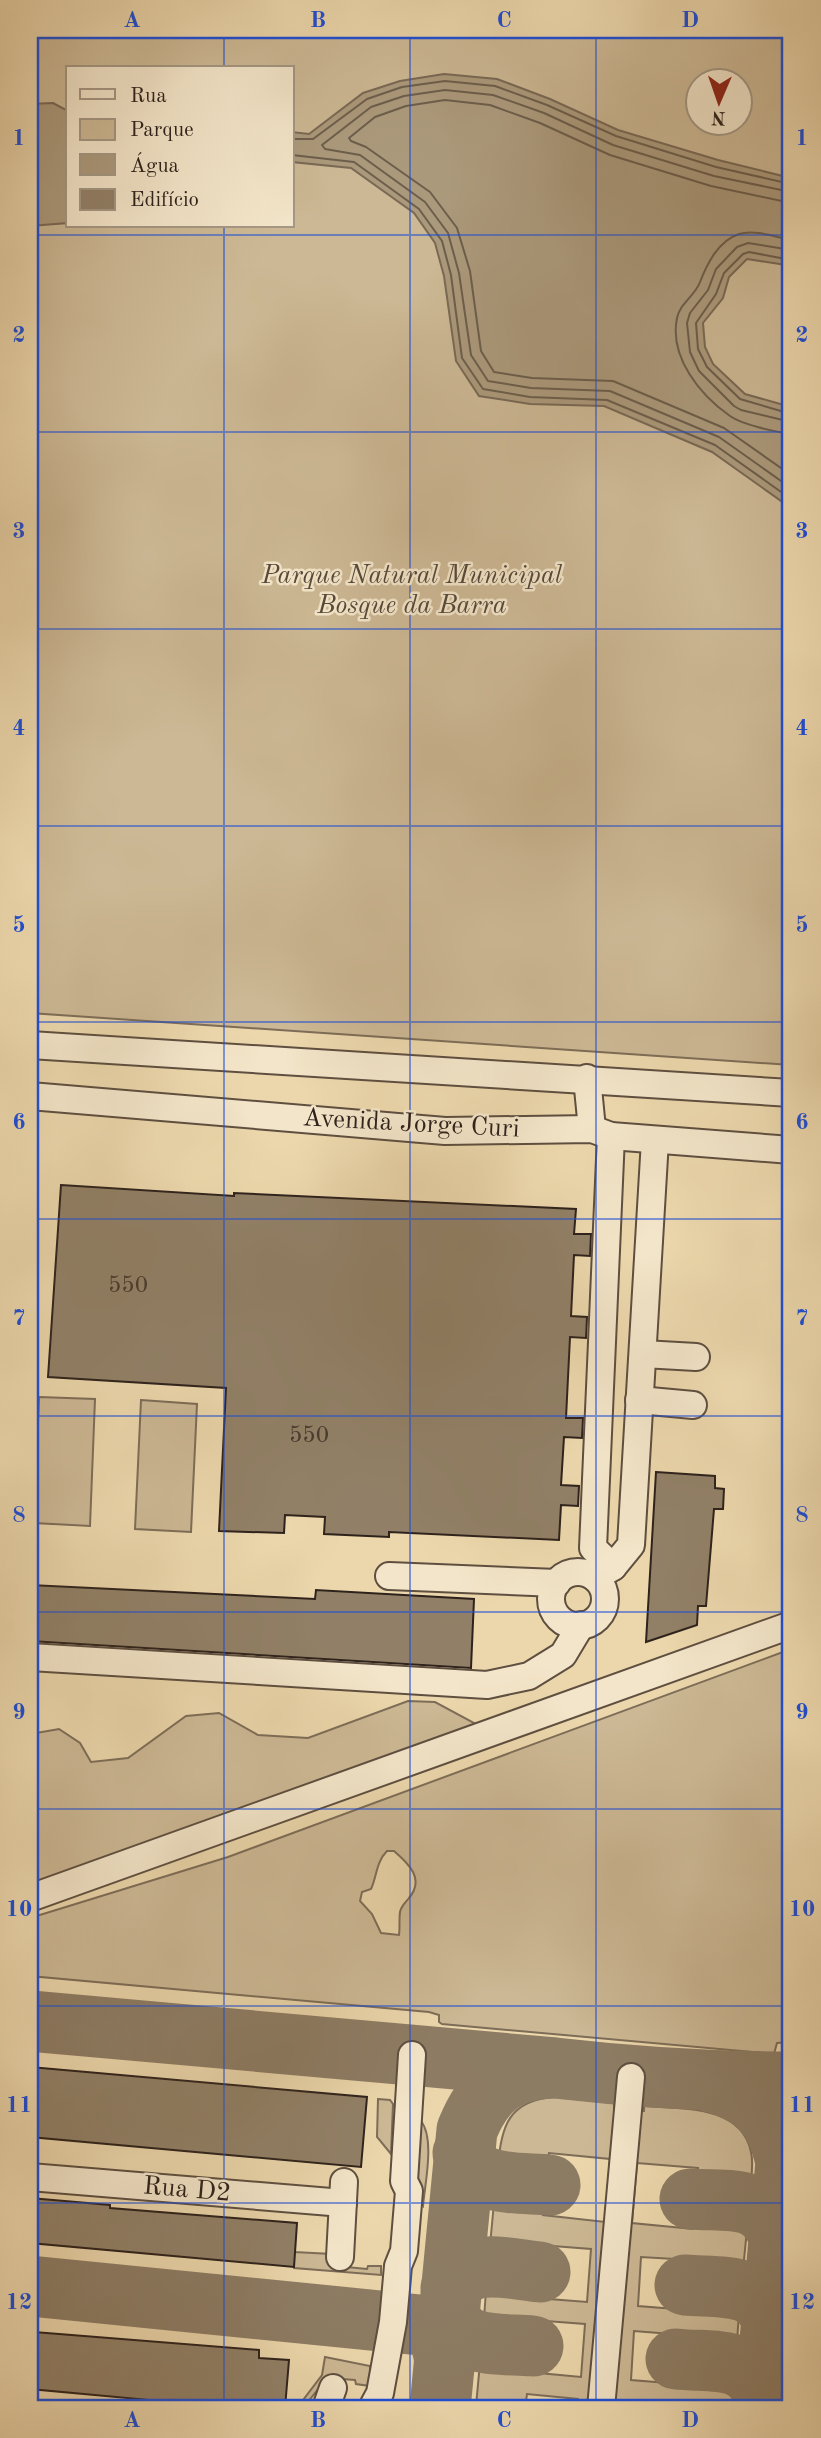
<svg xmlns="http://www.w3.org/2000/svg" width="821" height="2438" font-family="'Old Standard TT',serif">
<rect width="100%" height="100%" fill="#ecd7ac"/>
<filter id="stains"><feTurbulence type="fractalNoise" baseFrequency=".00286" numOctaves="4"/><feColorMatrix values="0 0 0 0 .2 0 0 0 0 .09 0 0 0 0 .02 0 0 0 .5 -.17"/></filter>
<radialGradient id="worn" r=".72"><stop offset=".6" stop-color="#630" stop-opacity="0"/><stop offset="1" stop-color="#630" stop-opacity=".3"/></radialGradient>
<g fill="#ccb894" stroke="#7d6d58" stroke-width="2" fill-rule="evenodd">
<path d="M30,30H791V1065L30,1013V629L33,502L30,501ZM68,68H292V226H68ZM698,80H740V122H698Z"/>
<polygon points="39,1397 95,1399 90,1526 34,1523"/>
<polygon points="141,1400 197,1404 191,1532 135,1529"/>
<path d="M791,1649V2042L777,2043L774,2054L442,2024L439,2022V2015L429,2012L30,1976V1918L228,1857ZM387,1851H394C409,1864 425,1879 409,1898C406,1902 401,1906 400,1912C399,1919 400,1928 399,1935L381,1933L372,1914L360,1901L362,1892L371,1889C377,1876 376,1862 387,1851Z"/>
<polygon points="408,1701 435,1702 476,1724 30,1888 30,1734 59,1729 80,1743 91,1762 128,1758 186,1716 219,1713 258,1735 308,1738"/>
<path d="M555,2097L614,2103V2108H616L590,2408H578V2399L527,2394L525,2408L476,2406L481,2352L529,2357L528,2372L581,2377L585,2324L533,2320L531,2334L483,2332L487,2277L536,2282V2298L587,2302L591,2249L540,2245L538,2261L489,2256L495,2192L544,2197L543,2215L605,2222L610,2159L549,2153L547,2171L498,2166C501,2126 509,2100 555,2097Z"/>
<polygon points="378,2099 390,2100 393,2104 391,2154 377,2137"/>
<path d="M644,2106C681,2109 741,2104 751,2152C754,2164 751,2178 750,2190L697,2185L698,2168L637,2163L632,2223L693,2229L695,2214L748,2219L742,2280L691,2275V2260L641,2257L638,2306L688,2310L690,2296L740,2301L736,2354L683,2348L684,2335L634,2331L631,2380L680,2384L682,2371L734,2375L732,2408H675L628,2405L627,2408H613L640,2111H644Z"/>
<path d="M421,2121C435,2139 425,2183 423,2206L419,2202L417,2181Z"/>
<polygon points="294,2252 332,2254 336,2266 367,2269 368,2266 381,2266 381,2275 294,2268"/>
<polygon points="325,2357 370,2366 370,2386 356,2384 355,2380 327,2378 303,2408 297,2408 322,2375"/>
</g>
<g fill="#ab997b" stroke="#796955" stroke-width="2">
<polygon points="444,74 497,79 550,99 618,130 718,160 791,178 791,270 786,265 747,259 729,277 723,298 703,323 705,347 713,364 745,394 791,407 791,508 712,452 604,406 530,404 479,396 456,361 444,276 435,243 414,213 351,168 292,162 292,132 309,134 363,93 400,81"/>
<polygon points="53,103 68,111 68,223 30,226 30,104"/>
</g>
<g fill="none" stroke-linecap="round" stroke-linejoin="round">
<g stroke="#6c5e4c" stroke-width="2">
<polyline points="292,139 313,139 367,99 402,87 445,81 495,86 547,105 616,136 716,167 791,184"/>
<polyline points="292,155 354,162 419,209 442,241 451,275 462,358 483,389 530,397 607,400 715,445 791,499"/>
<polyline points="791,192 714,176 613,145 544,113 493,95 445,90 404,96 371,107 322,145 325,149 360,155 425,202 448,233 459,273 471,355 488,381 531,388 610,391 719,437 791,488"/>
<polyline points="791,203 711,186 610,155 540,123 490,105 445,100 406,106 375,117 349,138 351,141 366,147 430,192 457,228 470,271 481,351 494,372 532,378 613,381 724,428 791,475"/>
<path d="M791,240C776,237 754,229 739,234C718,241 707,264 700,282C695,296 680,303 677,318C669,357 700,395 730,416C741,424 777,433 791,433"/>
<polyline points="791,250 748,243 737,247 716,269 708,290 690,313 687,323 690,352 699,371 734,406 741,410 791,422"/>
<polyline points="791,260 749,252 743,254 724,273 716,294 696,323 698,349 707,367 740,399 791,414"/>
</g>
<g stroke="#8d7c64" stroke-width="61">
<path d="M30,2021L555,2068C634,2077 712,2082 791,2082"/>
<path d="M711,2082C756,2094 776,2116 786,2162L764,2408"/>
<path d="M463,2153C474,2188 519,2182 550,2185"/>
<path d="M690,2199C730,2202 764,2193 779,2237"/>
<path d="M685,2285C720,2288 762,2281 772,2323"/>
<path d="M30,2286L420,2325C439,2332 443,2344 445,2364"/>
<path d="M451,2288C468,2256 509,2269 540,2272"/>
<path d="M448,2315C462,2350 501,2343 533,2346"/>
<path d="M676,2359C716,2363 749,2354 765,2397"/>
<path d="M440,2408L467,2130C483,2090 506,2070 550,2068"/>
</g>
</g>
<g fill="#918067" stroke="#2e221c" stroke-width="2">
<polygon points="61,1185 234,1196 234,1193 576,1209 574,1234 591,1234 590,1256 574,1255 571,1316 587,1317 586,1338 570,1337 566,1418 583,1418 582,1438 564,1437 561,1485 579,1486 578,1506 561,1505 559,1540 389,1532 389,1537 324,1534 325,1517 285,1515 284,1533 219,1531 226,1388 48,1377"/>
<polygon points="656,1472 715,1476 715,1488 724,1489 723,1509 714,1509 706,1606 698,1606 697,1625 646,1642"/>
<polygon points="30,1585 315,1599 316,1590 474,1599 471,1668 30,1641"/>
<polygon points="30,2067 367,2097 361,2167 30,2137"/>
<polygon points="30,2198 110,2205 110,2208 297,2223 294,2267 30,2243"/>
<polygon points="34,2332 259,2350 259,2358 289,2360 285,2408 181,2401 181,2403 30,2389"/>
</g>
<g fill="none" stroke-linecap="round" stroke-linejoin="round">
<g stroke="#5e4f40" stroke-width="30">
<g id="minor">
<polyline points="30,1045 791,1093"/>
<polyline points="587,1078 592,1129"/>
<polyline points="30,1096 445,1131 592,1129 611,1136 791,1150"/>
<polyline points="611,1136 593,1548 613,1567"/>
<polyline points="643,1354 696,1357"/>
<polyline points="639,1400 693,1405"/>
<circle cx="578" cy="1599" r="27"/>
<polyline points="389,1576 557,1583"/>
<polyline points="595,1578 613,1567 631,1545 655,1140"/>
<polyline points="30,1657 487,1685 529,1676 563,1655 581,1625"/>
<polyline points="30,1898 791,1625"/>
<polyline points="30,2177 343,2203"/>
<polyline points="340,2257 344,2182"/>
<polyline points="326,2408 333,2388"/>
<polyline points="372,2408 380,2393 393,2322 398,2266 404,2251 409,2191 404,2181 412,2055"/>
<polyline points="601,2408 631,2077"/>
</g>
</g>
<use href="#minor" stroke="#f3e5c9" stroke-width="26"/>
</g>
<path fill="none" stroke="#1d4ed8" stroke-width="2" stroke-opacity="0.55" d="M224,30V68M410,30V2408M596,30V2408M224,226V2408M30,235H791M30,432H791M30,629H791M30,826H791M30,1022H791M30,1219H791M30,1416H791M30,1612H791M30,1809H791M30,2006H791M30,2203H791"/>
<g text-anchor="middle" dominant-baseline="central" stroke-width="5" stroke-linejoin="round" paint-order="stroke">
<g font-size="23" fill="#473a2f">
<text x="128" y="1285">550</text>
<text x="309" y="1435">550</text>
</g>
<g font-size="26" font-style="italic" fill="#56483a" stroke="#f3e5c9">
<text x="412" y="576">Parque Natural Municipal<tspan x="412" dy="30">Bosque da Barra</tspan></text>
</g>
<g font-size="26" fill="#2e221c" stroke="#f3e5c9">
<text transform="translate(411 1124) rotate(3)">Avenida Jorge Curi</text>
<text transform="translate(187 2190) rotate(5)">Rua D2</text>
</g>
</g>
<rect width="821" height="2438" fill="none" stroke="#ecd7ac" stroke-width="77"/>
<rect x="66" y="66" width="228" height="161" fill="#f3e5c9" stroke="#a49784" stroke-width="2"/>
<rect x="80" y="89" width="35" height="10" fill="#f3e5c9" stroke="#a49784" stroke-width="2"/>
<text x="130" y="102" font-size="21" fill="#2e221c">Rua</text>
<rect x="80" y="119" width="35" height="21" fill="#ccb894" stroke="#a49784" stroke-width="2"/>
<text x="130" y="136" font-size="21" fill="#2e221c">Parque</text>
<rect x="80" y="154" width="35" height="21" fill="#ab997b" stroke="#a49784" stroke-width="2"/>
<text x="130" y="172" font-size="21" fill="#2e221c">Água</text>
<rect x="80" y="189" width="35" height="21" fill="#918067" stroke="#a49784" stroke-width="2"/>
<text x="130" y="206" font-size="21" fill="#2e221c">Edifício</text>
<g transform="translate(719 102) rotate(182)"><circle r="33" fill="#f3e5c9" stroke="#a49784" stroke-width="2"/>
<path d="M0-5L12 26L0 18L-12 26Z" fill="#8f2418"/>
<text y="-10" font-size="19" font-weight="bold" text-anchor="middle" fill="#2e221c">N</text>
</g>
<rect x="38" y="38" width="744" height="2362" fill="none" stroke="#1d4ed8" stroke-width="2.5"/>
<g font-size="23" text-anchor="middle" font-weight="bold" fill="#1d4ed8">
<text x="132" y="27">A</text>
<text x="318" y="27">B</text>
<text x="504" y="27">C</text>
<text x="690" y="27">D</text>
<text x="19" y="145">1</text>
<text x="802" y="145">1</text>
<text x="19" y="342">2</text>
<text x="802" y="342">2</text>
<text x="19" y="538">3</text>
<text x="802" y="538">3</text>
<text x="19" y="735">4</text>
<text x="802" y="735">4</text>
<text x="19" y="932">5</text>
<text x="802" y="932">5</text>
<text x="19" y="1129">6</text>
<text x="802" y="1129">6</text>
<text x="19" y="1325">7</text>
<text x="802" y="1325">7</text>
<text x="19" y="1522">8</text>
<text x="802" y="1522">8</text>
<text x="19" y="1719">9</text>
<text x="802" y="1719">9</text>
<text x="19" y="1916">10</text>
<text x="802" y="1916">10</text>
<text x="19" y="2112">11</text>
<text x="802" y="2112">11</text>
<text x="19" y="2309">12</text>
<text x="802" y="2309">12</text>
<text x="132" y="2427">A</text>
<text x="318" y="2427">B</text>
<text x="504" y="2427">C</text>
<text x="690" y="2427">D</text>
</g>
<rect width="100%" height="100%" filter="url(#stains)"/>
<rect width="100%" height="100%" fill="url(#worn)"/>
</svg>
